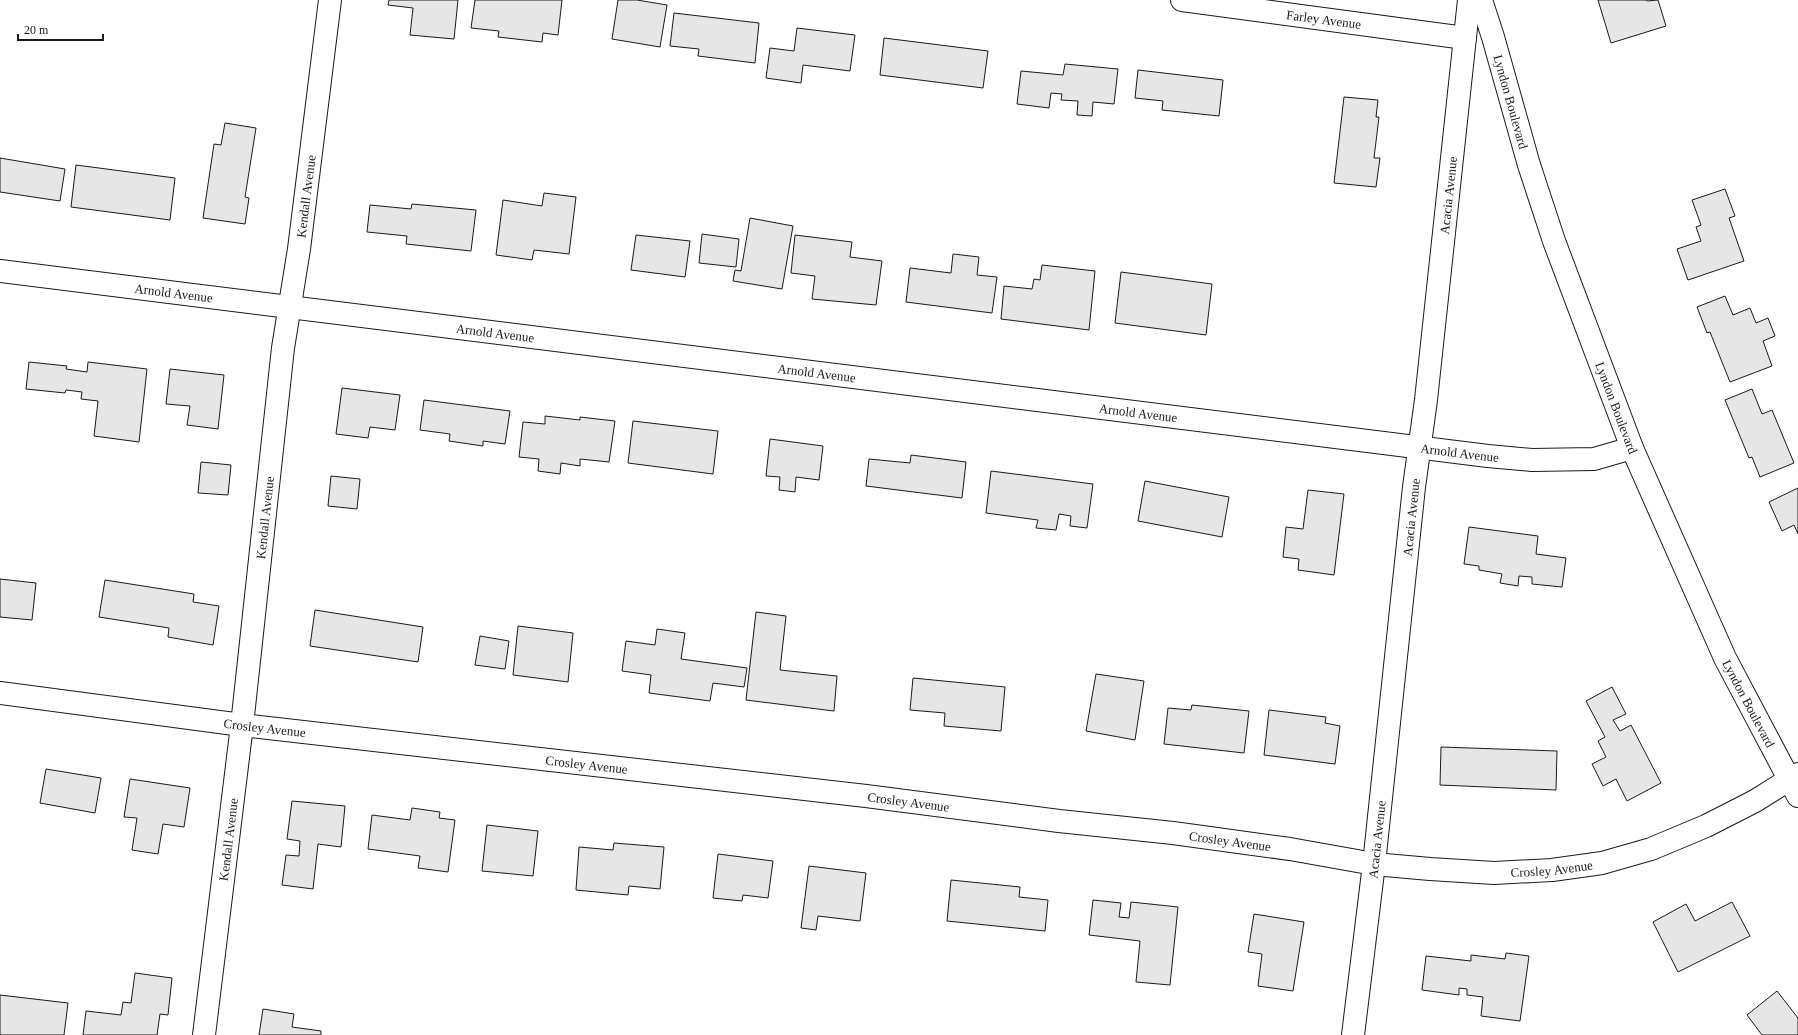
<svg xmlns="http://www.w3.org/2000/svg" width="1798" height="1035" font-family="Georgia,serif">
<rect width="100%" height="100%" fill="#fff"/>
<g fill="#e6e6e6" stroke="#1a1a1a">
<polygon points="389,0 458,0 454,39 410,35 413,8 388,5"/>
<polygon points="475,0 562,0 558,35 543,33 542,42 498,37 499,31 471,28"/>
<polygon points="618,0 637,0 667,5 660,47 612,39"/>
<polygon points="1598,0 1646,0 1647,1 1658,0 1666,26 1611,43"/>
<polygon points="674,13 759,23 755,63 698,56 699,49 670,46"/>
<polygon points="797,28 855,35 850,71 803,65 801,83 766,78 770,48 794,51"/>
<polygon points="884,38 988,51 983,88 880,75"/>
<polygon points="1065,64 1118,69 1114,104 1093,102 1092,116 1077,115 1078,101 1061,100 1062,94 1051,93 1049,108 1017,104 1021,71 1063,75"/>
<polygon points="1138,70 1223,80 1219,116 1162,110 1163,101 1135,98"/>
<polygon points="1344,97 1378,100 1376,117 1379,117 1374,158 1380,158 1376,187 1334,183"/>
<polygon points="225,123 256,128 245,197 249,198 245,224 203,218 214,144 221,145"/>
<polygon points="0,158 65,169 60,201 0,192"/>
<polygon points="76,165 175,178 170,220 71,207"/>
<polygon points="1725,189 1735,216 1729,218 1744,261 1688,280 1677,249 1701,241 1696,227 1701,225 1692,200"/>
<polygon points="544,193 576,197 569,254 534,250 532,260 496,255 503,200 542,206"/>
<polygon points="412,204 476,210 471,251 406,244 407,236 367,232 370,205 411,209"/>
<polygon points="750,218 793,226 782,289 733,281 735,270 741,271"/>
<polygon points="702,234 739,239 736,267 699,263"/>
<polygon points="636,235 690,241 685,277 631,270"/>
<polygon points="795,235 852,242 850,257 882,261 876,305 812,299 815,276 791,273"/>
<polygon points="953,254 979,257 977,275 997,277 992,313 906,302 910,268 951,273"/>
<polygon points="1042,265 1095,271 1089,330 1001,319 1004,286 1032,289 1034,279 1040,280"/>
<polygon points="1121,272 1212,284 1206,335 1115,323"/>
<polygon points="1725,296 1733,315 1750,308 1756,323 1768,318 1775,336 1763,341 1772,366 1730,382 1710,332 1707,333 1697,307"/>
<polygon points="29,362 67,366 66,369 87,372 88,362 147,369 139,442 94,436 98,401 81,399 82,392 66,390 65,393 26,389"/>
<polygon points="170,369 224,375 218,429 187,425 190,406 166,404"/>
<polygon points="342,388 400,395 395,430 370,427 368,438 336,434"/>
<polygon points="1752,389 1762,414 1772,410 1794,463 1760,477 1752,457 1749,458 1725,400"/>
<polygon points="424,400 510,411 505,444 483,441 483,446 449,441 450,434 420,430"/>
<polygon points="545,416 580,420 580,417 615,421 609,462 580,459 580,466 561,463 560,474 538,471 539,459 519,457 523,422 545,424"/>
<polygon points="633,421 718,431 713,474 628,463"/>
<polygon points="770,439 823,446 819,480 796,477 795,492 779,490 780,477 766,476"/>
<polygon points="911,455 966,462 962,498 866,486 869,459 910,463"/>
<polygon points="201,462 231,465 228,495 198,493"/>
<polygon points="991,471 1093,484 1087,528 1070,526 1071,516 1059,514 1056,530 1036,528 1038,520 986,513"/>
<polygon points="331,476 360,479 357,509 328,506"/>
<polygon points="1145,481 1229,497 1222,537 1138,521"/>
<polygon points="1798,488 1798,534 1794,525 1782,531 1769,502"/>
<polygon points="1308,490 1344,494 1334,575 1298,570 1299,559 1283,557 1286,527 1303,529"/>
<polygon points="1469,527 1538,536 1536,554 1566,558 1562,587 1532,584 1532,577 1519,576 1518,586 1500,583 1502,574 1479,570 1479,566 1464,564"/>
<polygon points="0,579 36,583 32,620 0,617"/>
<polygon points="105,580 194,594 193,602 219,606 213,645 168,637 169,628 99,617"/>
<polygon points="315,610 423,627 418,662 310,646"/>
<polygon points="756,612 786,616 780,670 837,676 834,711 746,700"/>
<polygon points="518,626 573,633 568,682 513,675"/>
<polygon points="657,629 685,633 681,659 747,668 744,687 713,683 710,701 649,693 651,675 622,671 626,641 655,645"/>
<polygon points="480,636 509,641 505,669 475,665"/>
<polygon points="1096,674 1144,681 1135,740 1086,731"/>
<polygon points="913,678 1005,687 1001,731 944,726 945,713 910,710"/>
<polygon points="1612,687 1626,714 1613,720 1620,731 1631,725 1661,783 1627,801 1616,779 1603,786 1592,764 1606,757 1598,741 1605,737 1586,701"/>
<polygon points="1192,705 1249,711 1244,753 1164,744 1168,708 1191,710"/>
<polygon points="1269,710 1326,717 1325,723 1340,726 1335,764 1264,755"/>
<polygon points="1441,747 1557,751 1556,790 1440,785"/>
<polygon points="46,769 101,778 95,813 40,803"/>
<polygon points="130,779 190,788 184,827 163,824 158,854 132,850 137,818 124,817"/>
<polygon points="292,801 345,806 341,847 318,844 313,889 282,885 286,855 299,856 300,841 287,839"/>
<polygon points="412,808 440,812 439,818 455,820 448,872 418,868 420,856 368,849 372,815 410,820"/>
<polygon points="487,825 538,831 533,876 482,871"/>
<polygon points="614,843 664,847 660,889 629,886 628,895 576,890 579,847 613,850"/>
<polygon points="718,854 773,861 768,898 743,895 742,901 713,898"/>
<polygon points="809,866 866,873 860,921 818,916 816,930 801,928"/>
<polygon points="951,880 1020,887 1019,897 1048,900 1045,931 947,921"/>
<polygon points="1093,900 1121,903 1119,917 1129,918 1131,902 1178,907 1170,985 1136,982 1140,941 1089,935"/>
<polygon points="1732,902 1750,936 1678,972 1653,922 1686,904 1695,921"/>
<polygon points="1254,914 1304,922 1293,991 1258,986 1262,954 1248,952"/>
<polygon points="1506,953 1529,956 1520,1021 1481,1016 1483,997 1467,995 1467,989 1459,988 1459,995 1422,990 1426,956 1471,961 1471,955 1505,959"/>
<polygon points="135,973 172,978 168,1015 160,1014 157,1035 83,1035 86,1011 121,1015 123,1002 131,1003"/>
<polygon points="1777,991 1798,1018 1798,1035 1762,1035 1747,1015"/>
<polygon points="0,995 68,1003 64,1035 0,1035"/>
<polygon points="263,1009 294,1014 292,1027 321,1031 321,1035 259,1035"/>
</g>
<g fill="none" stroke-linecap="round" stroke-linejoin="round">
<g stroke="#1a1a1a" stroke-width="24">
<g id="minor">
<path id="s1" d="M1182,0L1465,38"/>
<path id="s2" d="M1481,0L1493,37L1529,165L1554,241L1632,448L1725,658L1798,796"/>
<path id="s3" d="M0,271L1488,456L1532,460L1594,459L1632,448"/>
<path id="s4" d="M0,693L242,725L866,796L1059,821L1173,833L1290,849L1374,864L1430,869L1494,873L1552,870L1602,863L1651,849L1706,826L1755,801L1798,774"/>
<path id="s5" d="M204,1035L242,725L283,348L299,249L330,0"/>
<path id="s6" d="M1353,1035L1374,864L1414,487L1426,400L1469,0"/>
</g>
</g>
<use href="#minor" stroke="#fff" stroke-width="22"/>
</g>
<g text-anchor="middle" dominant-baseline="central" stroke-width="3" stroke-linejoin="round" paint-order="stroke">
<g font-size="13" fill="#1a1a1a" stroke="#fff">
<text stroke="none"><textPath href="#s1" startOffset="143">Farley Avenue</textPath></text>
<text stroke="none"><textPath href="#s2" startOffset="106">Lyndon Boulevard</textPath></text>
<text stroke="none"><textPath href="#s5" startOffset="845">Kendall Avenue</textPath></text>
<text stroke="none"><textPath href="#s6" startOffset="845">Acacia Avenue</textPath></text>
<text stroke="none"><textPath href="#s3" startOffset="175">Arnold Avenue</textPath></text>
<text stroke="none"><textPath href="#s3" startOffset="499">Arnold Avenue</textPath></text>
<text stroke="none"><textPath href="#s3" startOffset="823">Arnold Avenue</textPath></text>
<text stroke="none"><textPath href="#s2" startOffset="430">Lyndon Boulevard</textPath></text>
<text stroke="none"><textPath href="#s3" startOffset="1147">Arnold Avenue</textPath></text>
<text stroke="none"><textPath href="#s3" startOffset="1471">Arnold Avenue</textPath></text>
<text stroke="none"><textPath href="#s5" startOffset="521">Kendall Avenue</textPath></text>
<text stroke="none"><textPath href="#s6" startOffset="521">Acacia Avenue</textPath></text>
<text stroke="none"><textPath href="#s2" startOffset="754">Lyndon Boulevard</textPath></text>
<text stroke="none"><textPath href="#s4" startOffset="267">Crosley Avenue</textPath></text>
<text stroke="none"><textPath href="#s4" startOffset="591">Crosley Avenue</textPath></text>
<text stroke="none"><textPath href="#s4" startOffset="915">Crosley Avenue</textPath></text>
<text stroke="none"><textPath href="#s5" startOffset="197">Kendall Avenue</textPath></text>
<text stroke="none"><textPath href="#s6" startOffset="197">Acacia Avenue</textPath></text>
<text stroke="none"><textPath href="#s4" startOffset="1239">Crosley Avenue</textPath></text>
<text stroke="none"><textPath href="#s4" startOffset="1563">Crosley Avenue</textPath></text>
</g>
</g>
<path d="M18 34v6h85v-6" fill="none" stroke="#1a1a1a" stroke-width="2"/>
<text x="24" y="34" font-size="12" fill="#1a1a1a" stroke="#ffffff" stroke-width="3" paint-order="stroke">20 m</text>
</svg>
